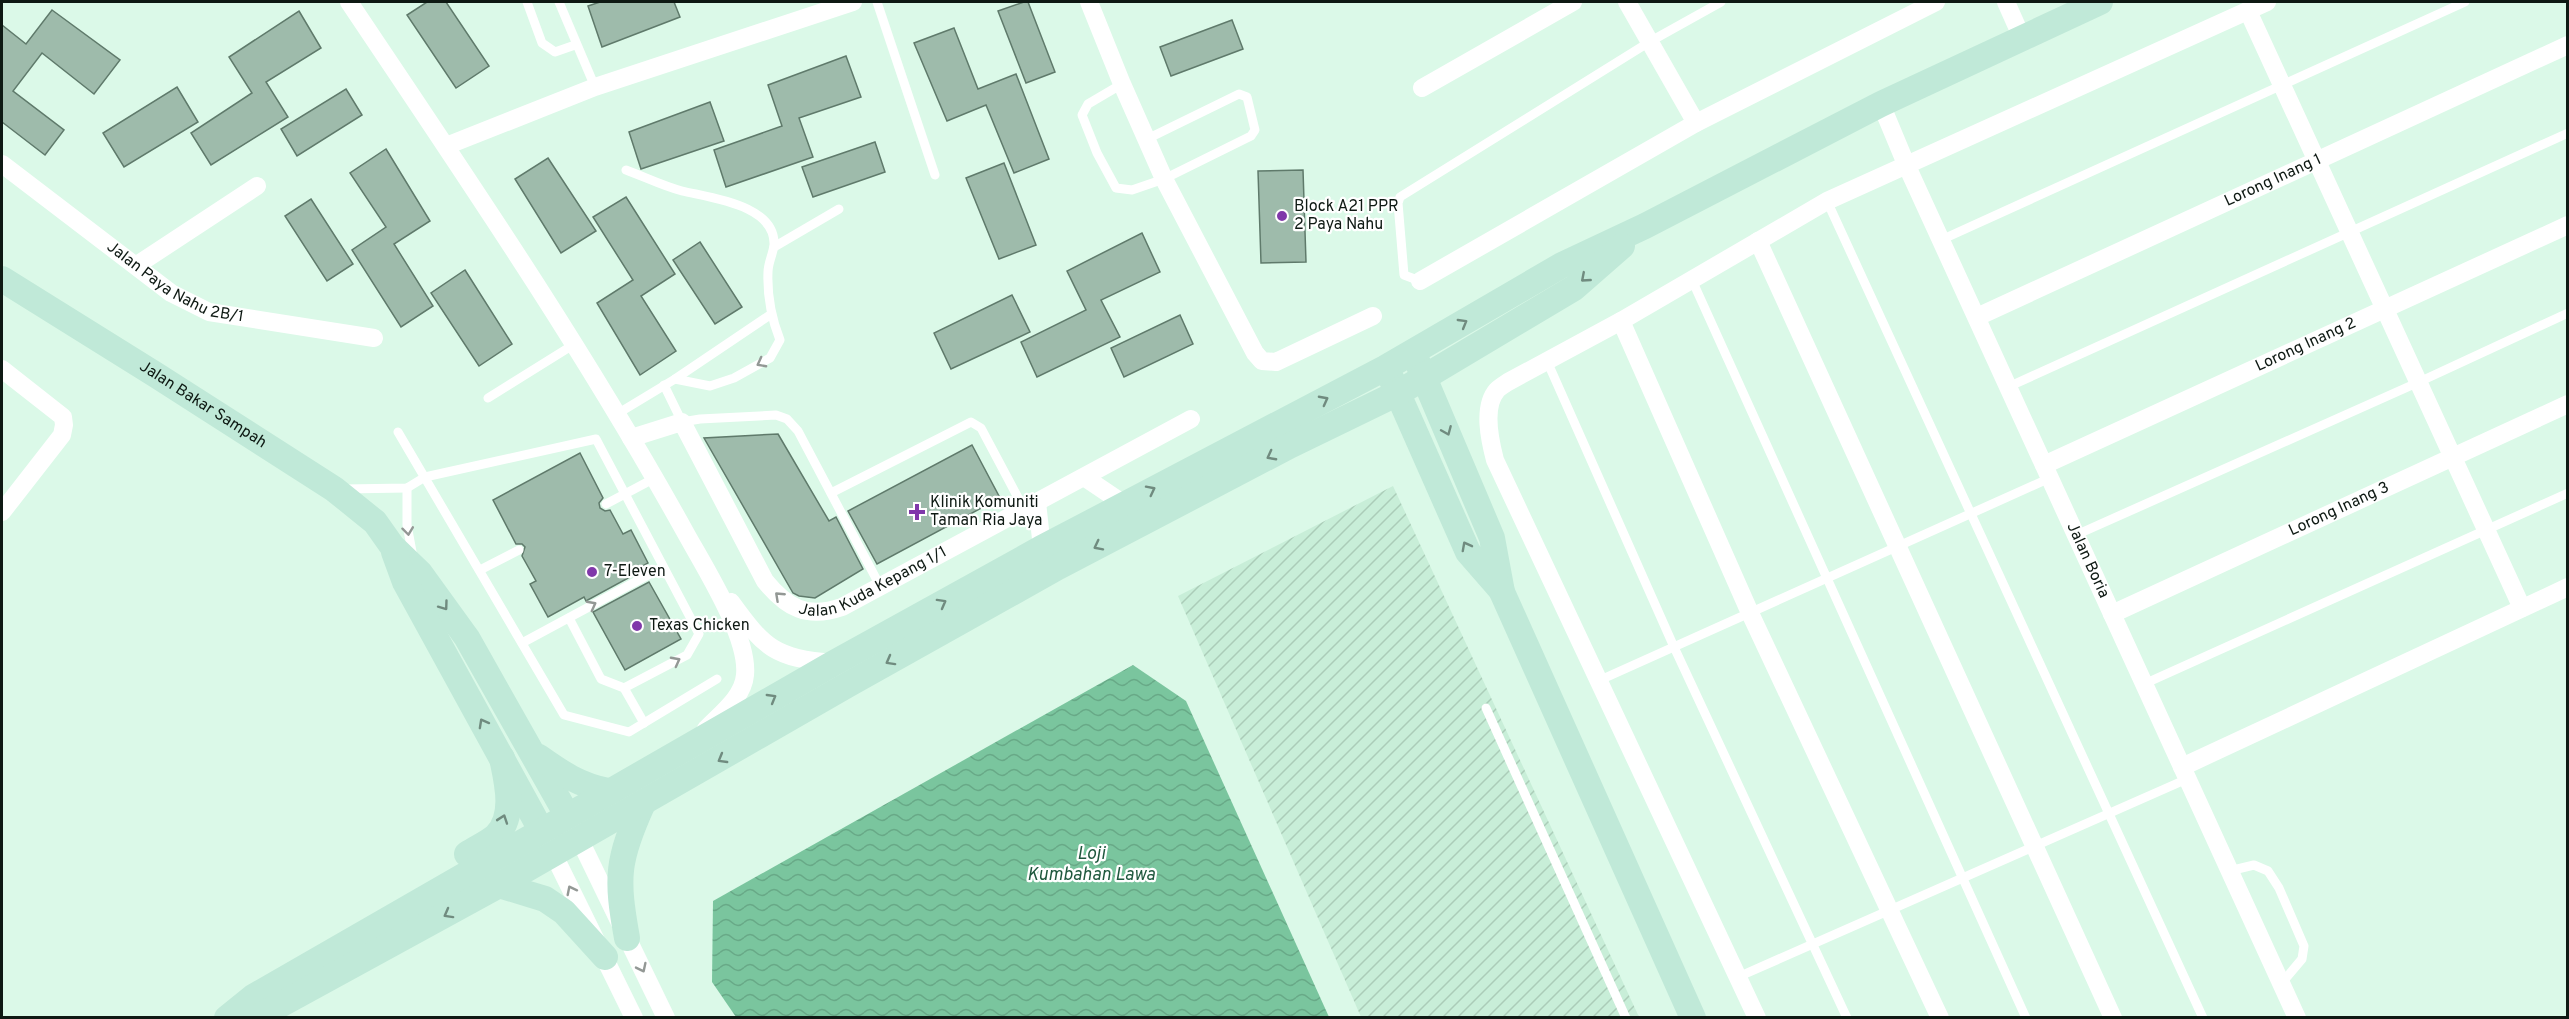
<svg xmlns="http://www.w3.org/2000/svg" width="2569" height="1019" font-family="Overpass,sans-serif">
<defs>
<pattern id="industrial-furrows" width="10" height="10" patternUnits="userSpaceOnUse" patternTransform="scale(1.5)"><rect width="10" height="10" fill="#c8eed8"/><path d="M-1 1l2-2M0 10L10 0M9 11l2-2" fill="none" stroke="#abccb8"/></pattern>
<pattern id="water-waves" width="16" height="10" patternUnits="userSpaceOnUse" patternTransform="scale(1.5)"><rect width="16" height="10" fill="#7ac59e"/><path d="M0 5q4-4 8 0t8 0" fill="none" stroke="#68a987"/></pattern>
</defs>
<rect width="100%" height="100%" fill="#dbf9e8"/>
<polygon fill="url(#industrial-furrows)" points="1393,486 1639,1017 1361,1017 1178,596"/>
<polygon fill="url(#water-waves)" points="1133,665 1186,701 1329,1017 736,1017 712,982 713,901"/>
<g fill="#9ebbab" stroke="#5f7a6b" stroke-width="1.5">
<polygon points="427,2 446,2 489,66 456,88 407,15"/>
<polygon points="600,2 674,2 680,17 602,47 588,6"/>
<polygon points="1024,2 1028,2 1055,72 1026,83 998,11"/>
<polygon points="52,10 120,60 94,94 42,53 13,91 64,130 45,155 2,122 2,25 26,44"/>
<polygon points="299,11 321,48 266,82 288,117 211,165 191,133 252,93 229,57"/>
<polygon points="1232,20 1243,49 1171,76 1160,47"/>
<polygon points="954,28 978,89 1016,74 1049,159 1014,173 986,105 947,121 914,43"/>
<polygon points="846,56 861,97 799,118 813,157 726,187 714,150 782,126 768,85"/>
<polygon points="177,87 198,122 124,167 103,133"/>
<polygon points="346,89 362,115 297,156 281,129"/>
<polygon points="710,102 724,141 641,169 629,132"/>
<polygon points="875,142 885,172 813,197 802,167"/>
<polygon points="386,149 430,221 394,244 433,306 401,327 352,250 386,227 350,173"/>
<polygon points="548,158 596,231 561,253 515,179"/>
<polygon points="1004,163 1036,245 999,259 966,178"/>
<polygon points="1303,170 1306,262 1261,263 1258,171"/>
<polygon points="626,197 675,274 641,296 676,351 640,375 597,303 633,280 593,217"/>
<polygon points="311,199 353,264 327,281 285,216"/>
<polygon points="1142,233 1160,272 1101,300 1120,337 1037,377 1021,342 1086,310 1067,271"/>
<polygon points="700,242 742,307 715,324 673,260"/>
<polygon points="465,270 512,344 479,366 431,293"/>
<polygon points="1012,295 1030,332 951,369 934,333"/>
<polygon points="1180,315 1193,344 1124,377 1111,348"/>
<polygon points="778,434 829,521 836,517 863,569 815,598 799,596 793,593 704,438"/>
<polygon points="972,445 1000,498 877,564 848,511"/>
<polygon points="580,453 603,498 599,503 600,508 605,511 610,510 623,534 631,530 648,563 641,567 643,570 586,601 584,597 548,617 530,584 536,581 522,556 525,547 522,544 516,544 493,500"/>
<polygon points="649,582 681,639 625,670 593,612"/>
</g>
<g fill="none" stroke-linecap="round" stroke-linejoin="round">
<g stroke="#fff" stroke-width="9">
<polyline points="527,2 542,43 555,52 575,45"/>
<polyline points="559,2 595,87"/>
<polyline points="877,2 935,175"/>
<polyline points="1122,84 1088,104 1082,115 1097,153 1116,188 1132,190 1164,179 1251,136 1255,130 1247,97 1239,94 1147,139"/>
<path d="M626,170C645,177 663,186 682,191C711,198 776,205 774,245C773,254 768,263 768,272C767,296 771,317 780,340L770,358L734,378L710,386L675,379"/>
<polyline points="1827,201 2203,1018"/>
<polyline points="1941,240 2465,2"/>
<polyline points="774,247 839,209"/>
<polyline points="1692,280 2026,1018"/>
<polyline points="1420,281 1404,275 1398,203 1400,197 1651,41 1721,2"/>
<polyline points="1547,361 1674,647 1847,1018"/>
<polyline points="664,385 682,422 700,419 776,415 787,419 798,431 880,586"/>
<polyline points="2008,387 2568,133"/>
<polyline points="488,398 573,345"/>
<polyline points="617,414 675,379 770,315"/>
<polyline points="398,432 564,715 629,732 717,679"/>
<polyline points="407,488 407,525 413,557"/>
<polyline points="345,489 407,488 425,477 596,439 699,634 687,655 624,688"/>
<polyline points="831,493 971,422 981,428 1024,509"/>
<polyline points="606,504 655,478"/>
<polyline points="2076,535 2419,382 2568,313"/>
<polyline points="480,570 519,550"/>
<polyline points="569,618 601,679 624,688 644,723"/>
<polyline points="522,643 663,567"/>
<polyline points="1598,681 2050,478"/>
<polyline points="2144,684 2568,493"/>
<polyline points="1486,708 1626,1018"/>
<polyline points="2229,871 2254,865 2268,871 2279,888 2304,946 2302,959 2281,984"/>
<polyline points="1738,977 2187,779"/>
</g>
<g stroke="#fff" stroke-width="18">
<path d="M349,2C465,175 583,348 684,530C703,565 749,636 745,675C743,698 720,714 706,729"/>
<polyline points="1089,2 1122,84 1164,179 1255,353 1262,361 1276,362 1373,316"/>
<polyline points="1627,2 1696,123"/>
<polyline points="2006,2 2022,38"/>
<polyline points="2248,11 2522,608"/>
<polyline points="1422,88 1573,2"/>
<path id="s1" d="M1881,104L1906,164L2297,1018"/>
<polyline points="446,146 595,87 853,2"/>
<path id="s2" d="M2,164L171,293L209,312L374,338"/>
<polyline points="1758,241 2113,1018"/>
<polyline points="137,265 257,186"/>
<polyline points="1420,281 1696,123 1936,2"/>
<path id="s3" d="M1977,317L2568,45"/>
<polyline points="1621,321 1750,613 1940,1018"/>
<polyline points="2,369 63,417 64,425 62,435 2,512"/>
<path id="s4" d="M631,438L682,422L765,581C787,608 807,619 842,607L1191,419"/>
<path id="s5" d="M2044,465L2568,225"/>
<polyline points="1084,477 1124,504"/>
<polyline points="1037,502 1042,548"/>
<path d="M731,602C765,649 775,658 834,663"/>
<path id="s6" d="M2112,614L2568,404"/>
<polyline points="2182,767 2568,587"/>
<polyline points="575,830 666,1018"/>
<polyline points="549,845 634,1018"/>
<path d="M1757,1018L1495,460C1490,441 1482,407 1497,390C1500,387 1505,384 1508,382L1621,321L1827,201L2267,2"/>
</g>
<g stroke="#c0e9d8" stroke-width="26">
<path id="s7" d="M2,279L156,375L334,489L375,522L392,546L420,573L467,638L567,815"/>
<polyline points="1417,361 1492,538 1502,592 1693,1018"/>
<polyline points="1391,378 1468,552 1502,591"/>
<polyline points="394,552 405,582 541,830"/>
<path d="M539,757C563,774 579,785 608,791"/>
<path d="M467,854C476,848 488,843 496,836C516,816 507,782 502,758"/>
<polyline points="499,885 545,899 564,912 605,957"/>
<path d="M627,938C616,877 617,860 643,803"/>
<polyline points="227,1018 253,997 834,663 1042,548 1385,368 1562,265 1645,226 1881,104 2100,2"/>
<polyline points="256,1018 499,885 849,684 1058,567 1291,445 1398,393 1574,288 1622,246"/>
</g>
</g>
<defs><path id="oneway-chevron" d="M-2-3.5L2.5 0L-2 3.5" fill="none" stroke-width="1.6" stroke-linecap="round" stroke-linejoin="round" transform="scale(1.5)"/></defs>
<g stroke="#708b7f">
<use href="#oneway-chevron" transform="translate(1585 278) rotate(139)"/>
<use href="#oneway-chevron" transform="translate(1463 323) rotate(-30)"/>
<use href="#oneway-chevron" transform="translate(1324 400) rotate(-28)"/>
<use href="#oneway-chevron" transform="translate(1447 431) rotate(67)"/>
<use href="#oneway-chevron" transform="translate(1271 456) rotate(152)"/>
<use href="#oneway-chevron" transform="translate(1151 490) rotate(-27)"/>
<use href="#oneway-chevron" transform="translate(1098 546) rotate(153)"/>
<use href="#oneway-chevron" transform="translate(1466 546) rotate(-118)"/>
<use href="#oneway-chevron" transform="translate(942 603) rotate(-29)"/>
<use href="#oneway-chevron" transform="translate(444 606) rotate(54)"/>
<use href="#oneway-chevron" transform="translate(890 661) rotate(151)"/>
<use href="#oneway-chevron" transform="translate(772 698) rotate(-30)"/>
<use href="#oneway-chevron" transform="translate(483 723) rotate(-119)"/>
<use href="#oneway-chevron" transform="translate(722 759) rotate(150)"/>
<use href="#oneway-chevron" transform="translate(503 819) rotate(-71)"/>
<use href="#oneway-chevron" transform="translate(448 914) rotate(151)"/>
</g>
<g stroke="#939895">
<use href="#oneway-chevron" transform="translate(761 363) rotate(152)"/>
<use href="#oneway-chevron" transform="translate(408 531) rotate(83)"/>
<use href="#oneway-chevron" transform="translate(779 596) rotate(-137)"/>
<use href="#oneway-chevron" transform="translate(592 605) rotate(-28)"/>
<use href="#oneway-chevron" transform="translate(676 661) rotate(-28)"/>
<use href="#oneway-chevron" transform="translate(571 890) rotate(-117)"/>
<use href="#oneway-chevron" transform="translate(642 968) rotate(64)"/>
</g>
<g fill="#8038aa" stroke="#fff" stroke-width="2">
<circle cx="1282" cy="216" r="6"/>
<path d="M914 503h6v6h6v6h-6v6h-6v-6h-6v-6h6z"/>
<circle cx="592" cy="572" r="6"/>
<circle cx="637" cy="626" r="6"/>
</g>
<g text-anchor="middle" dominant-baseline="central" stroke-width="4.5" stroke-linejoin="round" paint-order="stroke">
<g font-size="16" fill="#0e1913" stroke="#fff">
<text stroke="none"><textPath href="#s3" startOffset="326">Lorong Inang 1</textPath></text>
<text stroke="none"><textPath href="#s2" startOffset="212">Jalan Paya Nahu 2B/1</textPath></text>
<text stroke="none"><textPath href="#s5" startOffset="288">Lorong Inang 2</textPath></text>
<text stroke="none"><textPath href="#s7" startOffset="237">Jalan Bakar Sampah</textPath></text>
<text stroke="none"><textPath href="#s6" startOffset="250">Lorong Inang 3</textPath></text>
<text stroke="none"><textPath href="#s1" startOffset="501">Jalan Boria</textPath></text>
<text stroke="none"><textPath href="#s4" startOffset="358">Jalan Kuda Kepang 1/1</textPath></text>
</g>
<g font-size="16" fill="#0e1913" stroke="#fff" text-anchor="start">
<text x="1294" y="207">Block A21 PPR<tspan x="1294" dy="18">2 Paya Nahu</tspan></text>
<text x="930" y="503">Klinik Komuniti<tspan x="930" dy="18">Taman Ria Jaya</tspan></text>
<text x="604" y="572">7-Eleven</text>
<text x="649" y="626">Texas Chicken</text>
</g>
<g font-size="18" font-style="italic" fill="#1f583e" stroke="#fff">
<text x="1091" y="854">Loji<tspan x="1091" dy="21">Kumbahan Lawa</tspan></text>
</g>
</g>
<rect width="2569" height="1019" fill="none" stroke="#0e1913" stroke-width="6"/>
</svg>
